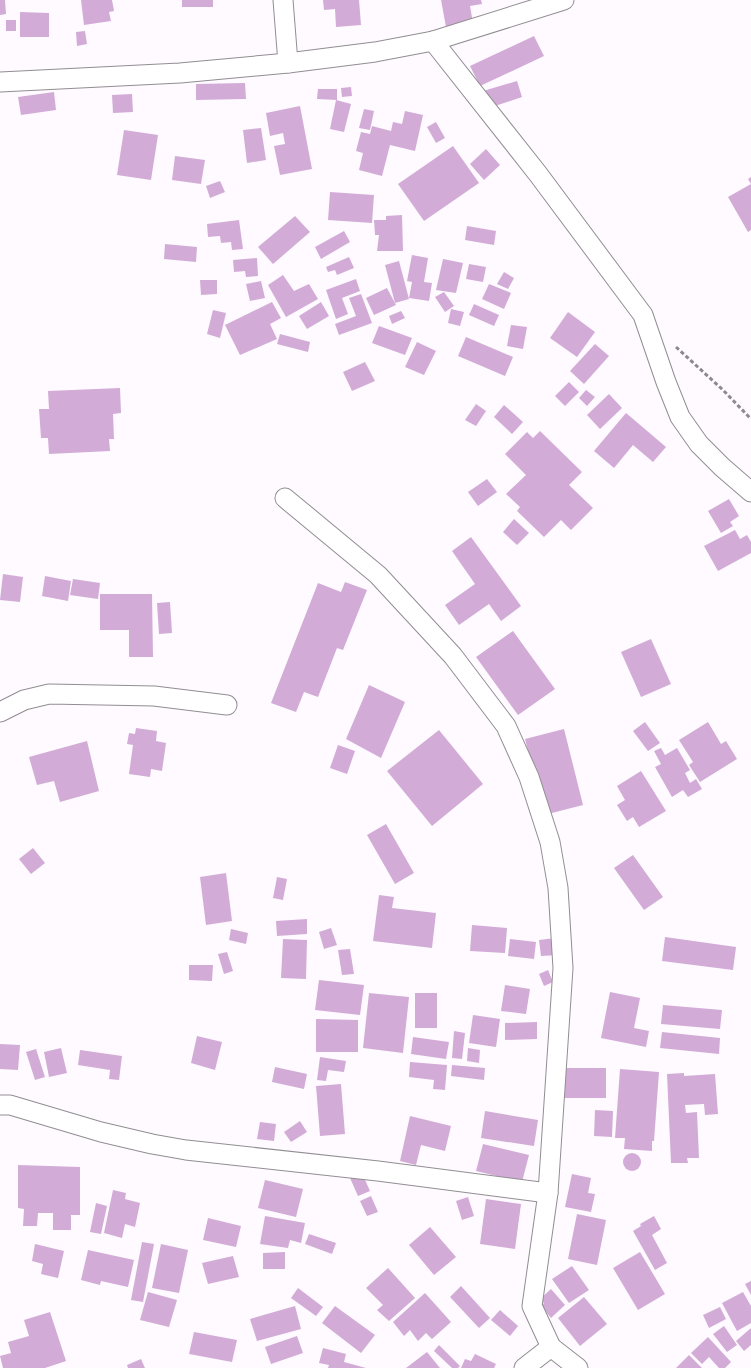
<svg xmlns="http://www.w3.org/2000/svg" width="751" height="1368" font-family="'Fira Sans Condensed',sans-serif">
<rect width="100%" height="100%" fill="#fefaff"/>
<g fill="#d2acd7">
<polygon points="0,0 5,0 6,14 0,15"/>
<polygon points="81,0 112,0 114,11 109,12 111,21 84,25"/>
<rect x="182" y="0" width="31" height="7"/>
<polygon points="323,0 359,0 361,25 336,27 335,9 324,10"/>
<polygon points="441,0 481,0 482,4 470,6 473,23 446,27"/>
<polygon points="20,12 49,13 49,37 20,37"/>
<rect x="6" y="20" width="10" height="11"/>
<polygon points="85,31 87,44 77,46 76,32"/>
<polygon points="534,36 544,56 480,86 470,66"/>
<polygon points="517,81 522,97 489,108 483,91"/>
<polygon points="245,83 246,99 196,100 196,84"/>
<polygon points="351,87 352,96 342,97 341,88"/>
<polygon points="318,89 337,89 337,100 317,99"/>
<polygon points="54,92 56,110 21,115 18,97"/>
<polygon points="132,94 133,112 113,113 112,95"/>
<polygon points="336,100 351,104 344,132 330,129"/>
<polygon points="300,106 312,169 280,175 274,146 285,144 283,133 270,136 266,113"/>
<polygon points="364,109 374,111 370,130 359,128"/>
<polygon points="405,111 423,115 415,151 390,145 382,176 359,170 363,153 356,151 361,132 370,134 372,126 391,131 393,122 402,124"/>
<polygon points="436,122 445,138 436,143 427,127"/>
<polygon points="261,128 266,160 247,163 243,130"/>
<polygon points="124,130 158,135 151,180 117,175"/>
<polygon points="453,146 479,183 424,221 398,184"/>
<polygon points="486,149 500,165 484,180 470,164"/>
<polygon points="175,156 205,160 201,184 172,180"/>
<polygon points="751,177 751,230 748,232 728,197 751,184 748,179"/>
<polygon points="220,181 225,192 210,198 206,186"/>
<polygon points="330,192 374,195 372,223 328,220"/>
<polygon points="402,215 403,251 377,251 379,235 375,235 374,220 386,220 386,216"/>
<polygon points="295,216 310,232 273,264 258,247"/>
<polygon points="239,220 243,249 232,250 231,242 221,243 220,236 208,237 207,224"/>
<polygon points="467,226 496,231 494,245 465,240"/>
<polygon points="344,231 350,242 321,259 315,247"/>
<polygon points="165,244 197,247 196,262 164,259"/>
<polygon points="412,255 428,258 424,282 432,283 429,301 409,298 412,282 407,281"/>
<polygon points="349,257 354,268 337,275 335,270 328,272 326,267"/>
<polygon points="257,258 258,276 246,277 245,271 234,272 233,260"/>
<polygon points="443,259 463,263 456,293 436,290"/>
<polygon points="399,261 409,299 395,303 385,265"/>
<polygon points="469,264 486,267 483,282 466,279"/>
<polygon points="504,272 514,278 508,289 497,284"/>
<polygon points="283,275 294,291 309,284 318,299 286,317 268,285"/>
<polygon points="356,279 360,291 342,298 348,314 336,319 326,290"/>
<polygon points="200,280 217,280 217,294 201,295"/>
<polygon points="261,281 265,298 250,301 246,284"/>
<polygon points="489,284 511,293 504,309 482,299"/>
<polygon points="387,288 396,305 374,315 366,298"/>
<polygon points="444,292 454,306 445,312 435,297"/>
<polygon points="361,294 372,323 339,335 335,324 356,316 349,298"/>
<polygon points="272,302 281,318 270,324 277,339 240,355 225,325"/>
<polygon points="321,302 329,316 307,329 299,316"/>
<polygon points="474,304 499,315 494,326 469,315"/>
<polygon points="451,309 464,312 460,326 448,323"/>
<polygon points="213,310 226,313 220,338 207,334"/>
<polygon points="401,311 405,318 392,324 389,316"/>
<polygon points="568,312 595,332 577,357 550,338"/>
<polygon points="511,325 527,327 523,349 507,346"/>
<polygon points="379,326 412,338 405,355 372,343"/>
<polygon points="280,334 310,342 308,352 277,344"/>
<polygon points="466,337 513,357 505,376 458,356"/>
<polygon points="417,342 436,351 424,375 405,367"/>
<polygon points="595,344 609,356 584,384 570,371"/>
<polygon points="365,362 375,381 352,391 343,372"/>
<polygon points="569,382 579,392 565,406 555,396"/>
<polygon points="120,388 121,413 113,414 114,439 109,439 110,451 49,454 48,438 41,438 39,409 49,409 48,391"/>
<polygon points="586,390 595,397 587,406 579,398"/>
<polygon points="609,394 622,408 600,429 587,415"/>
<polygon points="476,404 486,411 476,426 465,420"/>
<polygon points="504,405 523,422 512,434 494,417"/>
<polygon points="626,413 666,447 653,462 633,445 614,468 594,451"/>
<polygon points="540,431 582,472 569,485 593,508 571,530 561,520 544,537 517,511 520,507 506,494 526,475 505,454 527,432 533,438"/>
<polygon points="487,479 497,492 478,506 468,492"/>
<polygon points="729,499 739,516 730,522 733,526 721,533 708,511"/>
<polygon points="514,519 529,533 517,545 503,532"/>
<polygon points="735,530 740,539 747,535 751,542 751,553 718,571 704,546"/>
<polygon points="471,537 521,606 501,621 489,604 459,625 445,605 475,584 452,551"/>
<polygon points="3,574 23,577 20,602 0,600"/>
<polygon points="45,576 71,581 68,601 42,596"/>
<polygon points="73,579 100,583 98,599 70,595"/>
<polygon points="345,582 367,590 343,650 337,648 318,697 304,692 296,712 271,703 318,583 341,592"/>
<polygon points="100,594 152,594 153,657 129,657 129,630 100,630"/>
<polygon points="170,602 172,633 159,634 157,603"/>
<polygon points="513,631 555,689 518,715 476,657"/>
<polygon points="651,639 671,684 641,697 621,652"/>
<polygon points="369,685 405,702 381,758 346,739"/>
<polygon points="645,722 660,743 648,751 633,731"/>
<polygon points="708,722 721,744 726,741 737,759 700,782 689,765 693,762 679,740"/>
<polygon points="136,728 157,731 156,741 166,743 162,771 151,769 150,777 129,774 133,745 127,744 129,733 135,734"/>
<polygon points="564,729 583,805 544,815 525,739"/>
<polygon points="439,730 483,784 432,826 387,771"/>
<polygon points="87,741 99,791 60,802 54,781 37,785 29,757"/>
<polygon points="338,745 355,751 347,774 330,768"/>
<polygon points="661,748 665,755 677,748 690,770 685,773 690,783 696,779 702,789 688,797 683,790 672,797 655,767 661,764 654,751"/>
<polygon points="641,771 666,811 639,827 633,817 627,821 617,805 625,800 617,786"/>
<polygon points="386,824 414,873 395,884 367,835"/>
<polygon points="33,848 45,863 31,874 19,859"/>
<polygon points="633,855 663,897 644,910 614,868"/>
<polygon points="226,873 232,921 206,925 200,877"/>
<polygon points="277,877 287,879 283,900 273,898"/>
<polygon points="379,895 394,897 392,908 436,913 432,948 373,941"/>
<polygon points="307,919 307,934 277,936 276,921"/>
<polygon points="472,925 507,928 505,953 470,951"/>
<polygon points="331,928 337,945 324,949 319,932"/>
<polygon points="231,929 248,933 246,944 229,940"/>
<polygon points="665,937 736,947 733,970 662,961"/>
<polygon points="556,938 558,955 541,956 539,940"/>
<polygon points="283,939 307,940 306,979 281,978"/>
<polygon points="510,939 536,942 534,959 508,956"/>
<polygon points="350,949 354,974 342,975 338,950"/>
<polygon points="227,952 233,971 224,974 218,954"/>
<polygon points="189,965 213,965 212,981 189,980"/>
<polygon points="548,970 553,982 544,986 539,974"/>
<polygon points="319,980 364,985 360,1015 315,1010"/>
<polygon points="505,985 530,989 526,1014 501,1011"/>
<polygon points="610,992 640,998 634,1028 649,1031 646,1047 601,1038"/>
<polygon points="369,993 409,997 403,1053 363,1048"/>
<rect x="415" y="993" width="22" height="35"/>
<polygon points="663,1005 722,1010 720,1029 661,1024"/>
<polygon points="473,1015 500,1019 496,1047 469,1043"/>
<polygon points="316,1019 358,1020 358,1052 316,1052"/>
<polygon points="537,1022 537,1039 505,1040 505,1023"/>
<polygon points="454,1031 465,1033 462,1059 452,1058"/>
<polygon points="662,1032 720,1038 719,1054 660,1048"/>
<polygon points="197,1036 222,1042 215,1070 191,1063"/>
<polygon points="413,1037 449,1042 446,1059 411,1054"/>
<polygon points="0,1044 20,1045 18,1070 0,1069"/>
<polygon points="61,1048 67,1073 49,1077 44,1052"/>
<polygon points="468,1048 480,1050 479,1063 467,1061"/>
<polygon points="36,1049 45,1077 35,1080 26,1052"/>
<polygon points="80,1050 122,1056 119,1080 109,1079 110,1070 78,1065"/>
<polygon points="320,1057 346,1061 344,1072 328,1070 326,1081 317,1080"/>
<polygon points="410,1062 447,1065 445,1090 433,1089 434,1080 409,1077"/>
<polygon points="452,1065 485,1068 484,1080 451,1076"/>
<polygon points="275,1067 307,1074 304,1089 272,1082"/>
<polygon points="565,1068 606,1068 606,1098 564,1098"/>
<polygon points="620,1069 659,1072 654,1141 652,1141 652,1151 624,1149 625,1138 615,1138"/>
<polygon points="684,1073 684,1076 715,1074 718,1114 705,1115 704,1104 685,1105 686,1113 697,1112 699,1158 687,1158 688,1163 671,1163 667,1074"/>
<polygon points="341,1084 345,1134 320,1136 316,1086"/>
<polygon points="595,1110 613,1111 612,1137 594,1136"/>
<polygon points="485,1111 538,1120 534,1146 481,1138"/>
<polygon points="410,1116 451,1126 445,1151 421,1145 416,1165 400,1161"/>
<polygon points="300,1121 307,1132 291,1142 284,1132"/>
<polygon points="260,1122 276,1124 274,1141 257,1139"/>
<polygon points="483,1144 529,1155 522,1182 476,1171"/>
<circle cx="632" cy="1162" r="9"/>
<polygon points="18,1165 80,1167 80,1215 71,1215 71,1230 53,1230 53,1213 38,1213 37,1226 23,1226 24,1209 18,1208"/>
<polygon points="362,1173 370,1191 358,1196 350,1178"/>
<polygon points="572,1174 591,1178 588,1193 595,1194 591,1212 565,1207"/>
<polygon points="265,1180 303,1189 296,1217 258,1208"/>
<polygon points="113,1190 126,1193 125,1199 140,1203 135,1227 125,1224 122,1238 104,1233"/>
<polygon points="371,1196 378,1212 367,1216 360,1201"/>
<polygon points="468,1197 474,1216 462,1220 456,1201"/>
<polygon points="486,1199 521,1204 515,1249 480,1244"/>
<polygon points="96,1203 107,1206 101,1234 90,1232"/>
<polygon points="577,1214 606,1220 597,1265 568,1259"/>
<polygon points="265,1216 305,1223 301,1243 290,1240 288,1248 260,1244"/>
<polygon points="654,1216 661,1229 652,1235 667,1263 655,1270 633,1231 641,1226 640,1224"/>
<polygon points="208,1218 241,1226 236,1247 203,1240"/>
<polygon points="430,1227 456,1257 434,1275 409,1245"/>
<polygon points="309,1234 336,1243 332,1254 305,1244"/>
<polygon points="142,1242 154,1244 143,1302 131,1300"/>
<polygon points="35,1244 64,1251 58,1278 41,1274 43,1264 32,1261"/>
<polygon points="161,1244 188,1250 179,1293 152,1288"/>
<polygon points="88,1250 134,1260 128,1287 101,1281 100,1285 81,1280"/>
<polygon points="285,1252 285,1269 263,1269 263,1253"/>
<polygon points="640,1252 665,1294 638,1310 613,1268"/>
<polygon points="233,1256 239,1277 208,1284 202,1263"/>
<polygon points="572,1266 589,1290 569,1303 552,1279"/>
<polygon points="388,1268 415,1298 389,1321 377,1310 383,1305 366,1288"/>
<polygon points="751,1281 751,1295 745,1284"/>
<polygon points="461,1286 490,1318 479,1328 450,1297"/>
<polygon points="298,1288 323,1307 316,1316 291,1298"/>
<polygon points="551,1289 565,1305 551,1318 541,1306 544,1303 540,1299"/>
<polygon points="148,1292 177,1300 169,1327 140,1320"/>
<polygon points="743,1292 751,1306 751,1323 737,1331 722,1303"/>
<polygon points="425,1293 451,1322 432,1339 426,1333 418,1341 410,1330 404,1336 393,1322"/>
<polygon points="584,1297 607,1324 580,1346 558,1318"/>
<polygon points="295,1306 301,1329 257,1341 250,1319"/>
<polygon points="335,1306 375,1335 361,1353 322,1323"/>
<polygon points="720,1307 726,1319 709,1328 703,1315"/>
<polygon points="500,1310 518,1326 510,1336 491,1320"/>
<polygon points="50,1312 66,1361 45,1368 3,1368 0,1356 11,1353 8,1342 29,1336 24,1320"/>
<polygon points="724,1326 737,1345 727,1352 713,1334"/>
<polygon points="751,1328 751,1345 744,1351 736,1341"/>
<polygon points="194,1332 237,1340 232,1362 189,1354"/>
<polygon points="297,1336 303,1353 271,1364 265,1347"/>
<polygon points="708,1337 731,1362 725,1368 719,1368 709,1357 702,1364 691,1353"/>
<polygon points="439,1345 460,1366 458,1368 452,1368 434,1351"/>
<polygon points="323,1348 346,1354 344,1362 366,1368 328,1368 329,1365 319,1363"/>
<polygon points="427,1352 440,1368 406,1368"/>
<polygon points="475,1354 496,1364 494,1368 461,1368 465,1359 471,1361"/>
<polygon points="689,1355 702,1368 676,1368"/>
<polygon points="141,1359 145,1368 128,1368 127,1365"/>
</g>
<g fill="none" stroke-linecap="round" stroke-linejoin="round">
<g stroke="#918e92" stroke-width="21">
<g id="street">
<polyline points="283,0 288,63"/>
<polyline points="433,41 538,174 643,315 666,382 680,417 699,444 722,467 751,492"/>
<polyline points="0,82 180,73 288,63 375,52 433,41 564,0"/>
<polyline points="285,498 378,575 453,656 506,726 529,777 550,842 558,888 563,968 548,1193 532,1306 551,1347 578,1368"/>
<polyline points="0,712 24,700 49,694 154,696 227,705"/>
<polyline points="0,1105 10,1105 101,1132 152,1144 186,1150 378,1171 548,1193"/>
<polyline points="524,1368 551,1347"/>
</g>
</g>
<polyline stroke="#8d8a8e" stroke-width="3" stroke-dasharray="4 2.5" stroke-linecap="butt" points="676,347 723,390 751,419"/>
<use href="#street" stroke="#fff" stroke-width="19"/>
</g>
</svg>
